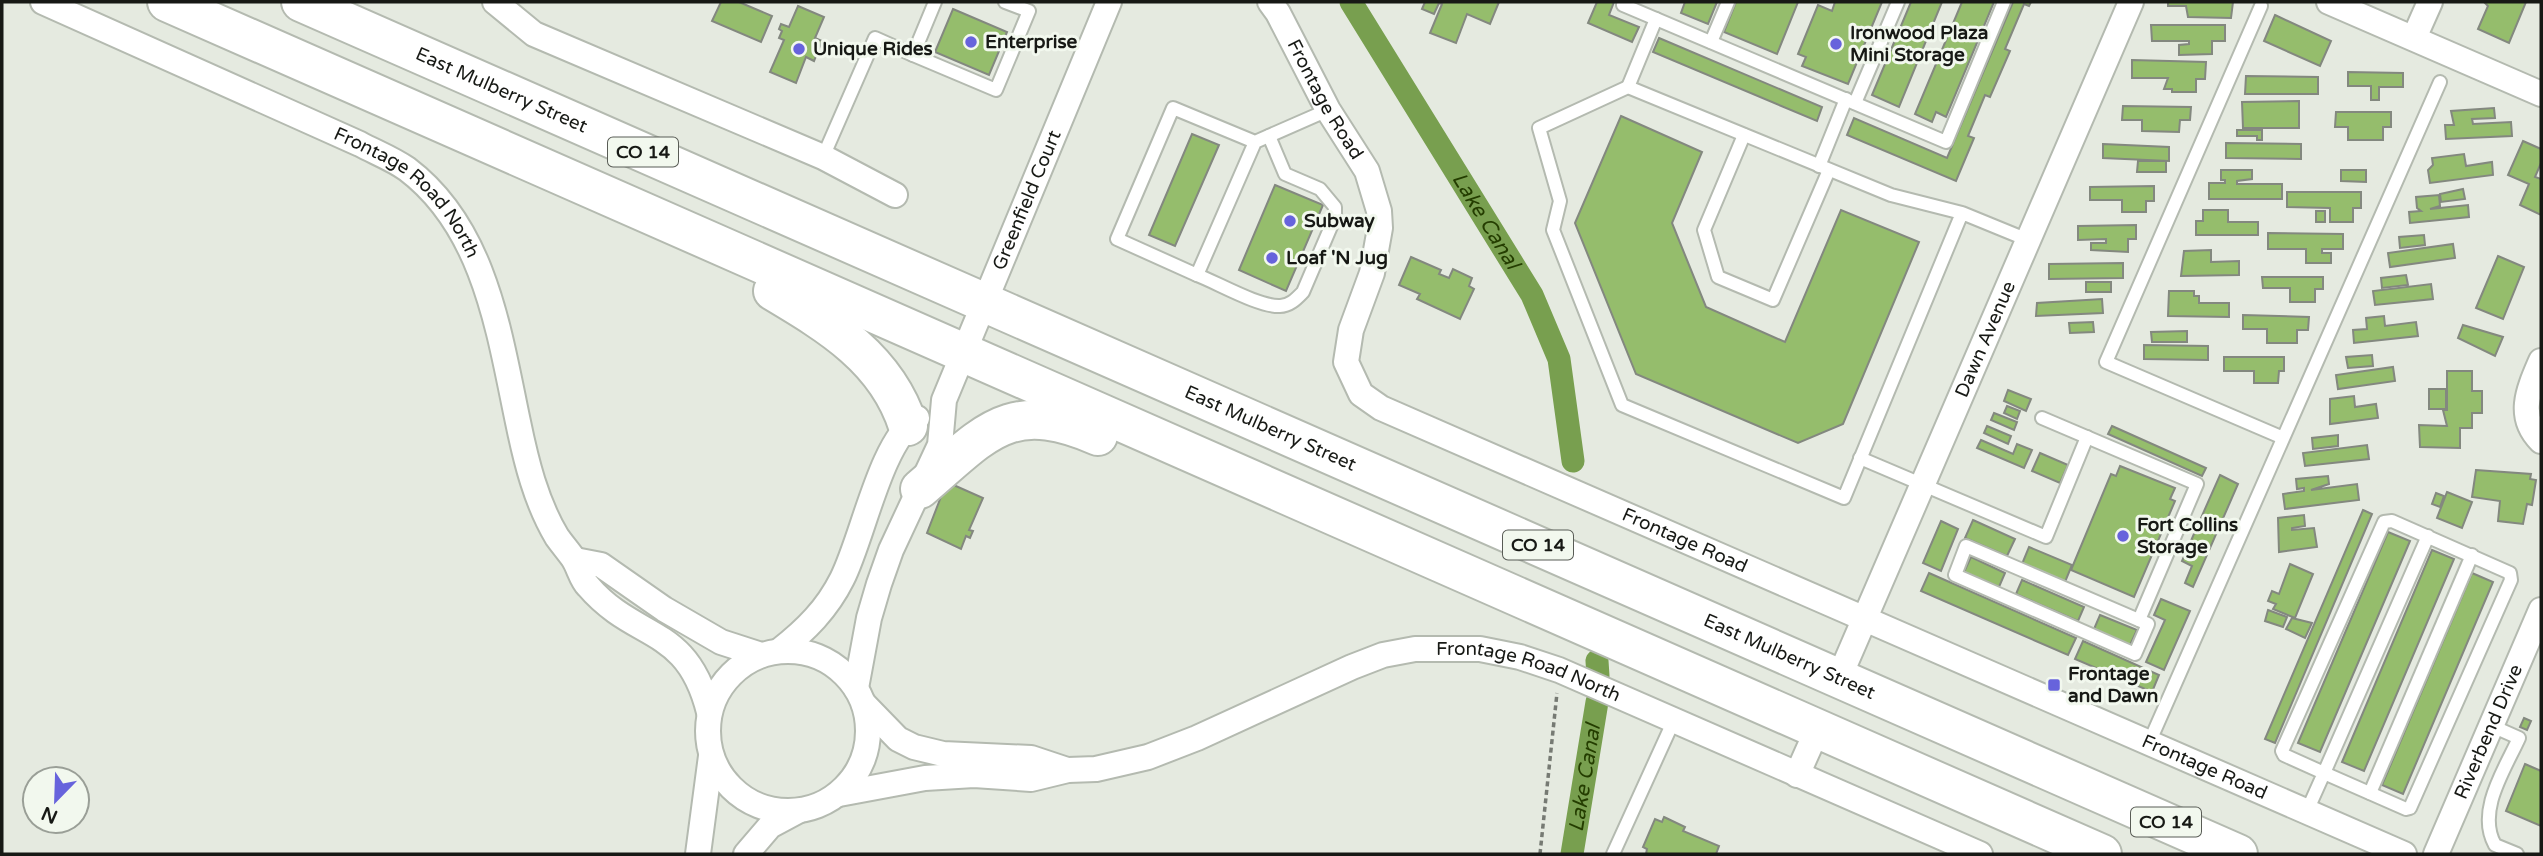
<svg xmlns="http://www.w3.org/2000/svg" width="2543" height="856" font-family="'Varela Round',sans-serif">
<rect width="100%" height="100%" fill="#e5eae0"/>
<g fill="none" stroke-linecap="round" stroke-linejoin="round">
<g stroke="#789f4f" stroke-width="23">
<path id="s1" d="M1351,2L1532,295L1559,359L1573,461"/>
<polyline points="1597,661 1598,676"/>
<path id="s2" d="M1572,854L1597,702"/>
</g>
</g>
<g fill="#95bd6c" stroke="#83887f" stroke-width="2">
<polygon points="721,2 739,2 772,16 761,42 712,21"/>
<polygon points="1425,2 1499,2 1490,24 1467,14 1456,43 1430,33 1442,4 1439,3 1434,14 1422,9"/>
<polygon points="1597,2 1614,2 1609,15 1639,27 1632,42 1588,23"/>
<polygon points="1685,2 1717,2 1708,24 1681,13"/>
<polygon points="1736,2 1798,2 1777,54 1724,32"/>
<polygon points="1835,2 1882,2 1848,84 1802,66 1806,57 1798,54 1818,5 1832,11"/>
<polygon points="1911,2 1942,2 1899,107 1872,95"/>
<polygon points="1962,2 1994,2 1946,117 1936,112 1932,122 1915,114"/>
<polygon points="2013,2 2031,2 2029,6 2024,4 2005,49 2010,51 1990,97 1985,95 1968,136 1974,138 1956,181 1847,135 1854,118 1947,158"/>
<polygon points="2168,2 2233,2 2231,18 2188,17 2186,6 2168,6"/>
<polygon points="2484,2 2526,2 2509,43 2478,29 2488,6"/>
<polygon points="798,6 824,17 815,38 822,41 814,61 806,57 796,83 770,72 784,40 779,38 782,31 779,29 781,24 789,27"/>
<polygon points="953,9 1007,32 989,75 935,52"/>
<polygon points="2275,15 2331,41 2320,66 2264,41"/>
<polygon points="2151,25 2225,25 2225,41 2212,41 2212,54 2179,55 2179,45 2189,44 2189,41 2152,41"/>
<polygon points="1659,38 1822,107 1817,121 1653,52"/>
<polygon points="2132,60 2206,62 2205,79 2196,79 2196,92 2172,92 2172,89 2164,89 2168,78 2132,78"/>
<polygon points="2348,72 2403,73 2403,87 2379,87 2379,100 2371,100 2371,86 2348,86"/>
<polygon points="2246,76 2318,77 2318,94 2245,94"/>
<polygon points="2299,101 2299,128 2243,128 2242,102"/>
<polygon points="2123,106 2191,107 2190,120 2180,120 2179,132 2142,131 2142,120 2122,120"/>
<polygon points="2494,108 2495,118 2472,119 2473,124 2511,122 2512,136 2446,139 2445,125 2454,125 2451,111"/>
<polygon points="2336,112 2391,112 2391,127 2383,127 2383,140 2348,140 2348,127 2335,127"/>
<polygon points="1621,116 1702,152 1672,223 1706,307 1785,342 1841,210 1919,242 1843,424 1798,443 1636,374 1575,223"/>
<polygon points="2237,130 2262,130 2262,140 2257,140 2257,136 2237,136"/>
<polygon points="1192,134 1219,145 1175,246 1149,235"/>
<polygon points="2523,141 2541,149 2541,163 2535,177 2541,179 2541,215 2520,205 2529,184 2508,175"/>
<polygon points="2226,143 2301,144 2301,159 2226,158"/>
<polygon points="2103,144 2169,147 2169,161 2103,158"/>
<polygon points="2464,154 2466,166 2492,162 2493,175 2430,183 2428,170 2433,165 2432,158"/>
<polygon points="2138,161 2166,161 2166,172 2137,172"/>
<polygon points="2221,170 2252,170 2252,179 2237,181 2237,184 2282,184 2282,199 2209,199 2209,183 2225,183 2225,180 2221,180"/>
<polygon points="2341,170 2366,170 2366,182 2341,181"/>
<polygon points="1275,185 1323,205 1286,291 1239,270"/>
<polygon points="2154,186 2154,201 2146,201 2146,212 2122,212 2122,200 2090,200 2090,187"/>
<polygon points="2463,189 2465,199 2441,202 2440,194"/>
<polygon points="2287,192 2361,192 2361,208 2353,208 2353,222 2330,222 2330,208 2287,207"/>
<polygon points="2439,195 2440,206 2430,209 2468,205 2469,217 2410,223 2409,212 2421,211 2417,208 2416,197"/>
<polygon points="2203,210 2228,210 2228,222 2258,222 2258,235 2196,235 2196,221 2203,221"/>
<rect x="2316" y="211" width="9" height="11"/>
<polygon points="2136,225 2136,239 2128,239 2128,252 2091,250 2091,243 2106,243 2106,239 2078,240 2078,226"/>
<polygon points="2268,233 2343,234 2343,249 2322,249 2322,253 2331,253 2331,263 2306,263 2306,249 2268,249"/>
<polygon points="2424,235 2425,245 2400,248 2399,237"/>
<polygon points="2453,244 2455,258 2390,267 2388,253"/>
<polygon points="2211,250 2211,262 2239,261 2239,275 2181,276 2184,251"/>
<polygon points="2498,256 2524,267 2503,319 2476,308"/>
<polygon points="1411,257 1441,270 1439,274 1449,278 1453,269 1472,278 1469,286 1474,289 1460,319 1417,299 1420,294 1399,285"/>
<polygon points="2123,263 2123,278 2049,279 2049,264"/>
<polygon points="2406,275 2408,285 2382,288 2381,278"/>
<polygon points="2262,277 2323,277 2323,289 2315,289 2315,302 2290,302 2290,288 2263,288"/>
<rect x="2086" y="282" width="25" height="10"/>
<polygon points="2431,284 2433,299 2375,305 2373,291"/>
<polygon points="2169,291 2194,291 2194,296 2199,296 2199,303 2229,303 2229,317 2168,316"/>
<polygon points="2102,299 2103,313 2036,316 2037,303"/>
<polygon points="2243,315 2309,317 2308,330 2297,330 2297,343 2267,343 2267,329 2243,329"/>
<polygon points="2384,316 2385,326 2416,322 2418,336 2354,343 2353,330 2367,329 2366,318"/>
<polygon points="2093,322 2094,332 2070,333 2069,323"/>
<polygon points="2463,325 2503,337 2495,356 2458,338"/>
<polygon points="2187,331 2187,342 2152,342 2151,332"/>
<polygon points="2144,345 2208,346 2208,360 2144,359"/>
<polygon points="2372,355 2373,366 2348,368 2346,357"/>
<polygon points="2224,357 2284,357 2284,371 2279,371 2278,383 2254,383 2254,371 2224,371"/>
<polygon points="2393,367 2395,381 2338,389 2336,375"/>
<polygon points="2447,371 2472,371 2472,391 2482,391 2482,413 2472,413 2472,428 2460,428 2460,448 2420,447 2419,425 2447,426 2443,410 2447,410"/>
<rect x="2429" y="389" width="17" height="20"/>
<polygon points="2008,390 2031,399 2026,411 2004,401"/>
<polygon points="2354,396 2355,407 2376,404 2378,418 2330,424 2330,399"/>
<polygon points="2007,406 2020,411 2017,419 2004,413"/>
<polygon points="1994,413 2017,422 2014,430 1991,420"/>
<polygon points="1987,426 2011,436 2008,444 1984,433"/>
<polygon points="2112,426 2206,468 2202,476 2108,434"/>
<polygon points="2338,435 2338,446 2313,449 2312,438"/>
<polygon points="1981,440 2013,454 2017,444 2032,450 2024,468 1977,448"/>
<polygon points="2367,445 2369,459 2305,466 2303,453"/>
<polygon points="2040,453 2068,465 2060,483 2032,471"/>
<polygon points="2120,466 2175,488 2170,499 2175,501 2134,597 2071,570 2111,474 2116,476"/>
<polygon points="2476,470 2531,474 2530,479 2536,480 2532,505 2527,504 2523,524 2498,521 2500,501 2472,497"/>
<polygon points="2220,475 2238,484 2193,587 2185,583 2192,566 2182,561"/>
<polygon points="2328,476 2329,484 2311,490 2357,484 2359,500 2285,509 2283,494 2304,491 2304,488 2297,489 2296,479"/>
<polygon points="949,483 983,498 969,530 973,531 970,538 966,536 961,549 927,533 944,489"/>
<polygon points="2447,492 2472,502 2462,528 2437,518"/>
<polygon points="2436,493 2444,496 2440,507 2432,504"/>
<polygon points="2363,510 2372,514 2275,743 2265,739"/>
<polygon points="2304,515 2305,526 2292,528 2292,530 2314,528 2317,547 2279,552 2278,518"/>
<polygon points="1973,520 2015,539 2007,556 1965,538"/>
<polygon points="1941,521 1958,529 1941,571 1923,563"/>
<polygon points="2388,532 2410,541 2320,752 2298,743"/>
<polygon points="2029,547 2072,565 2065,582 2022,564"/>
<polygon points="2432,550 2454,559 2364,771 2342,762"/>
<polygon points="1971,557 2005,573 1999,587 1964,572"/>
<polygon points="2290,564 2313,574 2295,618 2273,609 2276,604 2268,601 2272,591 2279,594"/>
<polygon points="1929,573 2076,638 2068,655 1921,591"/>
<polygon points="2472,573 2493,582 2403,794 2382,785"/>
<polygon points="2022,580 2084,607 2078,621 2016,594"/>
<polygon points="2161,599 2190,611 2164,670 2146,662 2165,620 2154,615"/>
<polygon points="2268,610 2287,617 2283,627 2265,621"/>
<polygon points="2100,615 2137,630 2130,645 2094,629"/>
<polygon points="2292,618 2312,623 2305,638 2286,629"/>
<polygon points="2083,641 2159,675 2152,692 2075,659"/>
<polygon points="2524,718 2531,721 2527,730 2520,727"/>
<polygon points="2525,764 2541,771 2541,826 2506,811"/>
<polygon points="1664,817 1685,827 1683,831 1719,846 1716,854 1646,854 1647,849 1643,847 1655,819 1662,822"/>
</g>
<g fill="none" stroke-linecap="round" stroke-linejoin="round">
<g stroke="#b4bab0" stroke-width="16">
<g id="lane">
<polyline points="1624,2 1623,5 1946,142 2004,2"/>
<polyline points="2261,6 2106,362 2281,437"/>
<polyline points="1711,42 1728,2"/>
<polyline points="913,55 996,90 1029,11 1005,2"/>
<polyline points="1628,87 1656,19"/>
<polyline points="1855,103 1898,2"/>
<polyline points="1744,135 1704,230 1718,277 1773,300 1829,170"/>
<polyline points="1255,142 1173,108 1117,239 1197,275 1255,142 1328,110"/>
<polyline points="823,157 875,38 913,55 935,2"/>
<polyline points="1819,166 1846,99"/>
<polyline points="1962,213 1844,498 1622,405 1553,230 1560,201 1539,128 1628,87 1891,195 1962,213 2028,240"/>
<path d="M1197,275C1218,283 1259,307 1280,306C1290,306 1297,298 1303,292L1335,217V207L1320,189L1285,174L1269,136"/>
<polyline points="2042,418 2197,484 2139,620"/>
<polyline points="1860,458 2046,537 2087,437"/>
<polygon points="1966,546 2148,624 2135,654 1955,575"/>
<path d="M2492,726L2519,738C2505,769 2476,811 2495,845L2517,854"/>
<polyline points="2149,743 2440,82"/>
<polyline points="2370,793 2472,555"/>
<polyline points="2307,811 2324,773 2284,755 2282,751 2384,522 2392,521 2510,573 2511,580 2410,808 2406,809 2324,773 2428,536"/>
<polyline points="1613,854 1674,720"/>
</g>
</g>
<g stroke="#b4bab0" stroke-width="28">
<g id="street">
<path id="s3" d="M43,2L360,144C375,152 393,159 407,169C485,228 499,332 518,422C526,461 536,502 557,537C562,544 568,551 573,558C579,567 581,579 588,586C636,642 687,624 709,712"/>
<polyline points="495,2 534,34 823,157 895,195"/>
<path id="s4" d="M1270,2L1278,13L1328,110L1367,171L1379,211L1380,228L1372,273L1351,330L1346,362L1361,394L1381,408L2404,854"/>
<polyline points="2329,2 2541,94"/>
<polyline points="2414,38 2430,2"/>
<path d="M2541,361C2529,389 2516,416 2541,441"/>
<polyline points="575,560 601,565 664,609 721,642 761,655"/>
<circle cx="788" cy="731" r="80"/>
<path d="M779,651C806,630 827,609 842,579C863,538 880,443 917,418"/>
<path id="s5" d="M1839,678L2131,2"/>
<path id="s6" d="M856,688L869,618L879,584L891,550L940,445L944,400L1109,2"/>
<polyline points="864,704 898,739 914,747 943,754 1031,758 1067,770"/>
<polyline points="1797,775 1818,728"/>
<path id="s7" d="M839,794L925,778L974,775L1031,779L1068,770L1096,769L1148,757L1197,738L1352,667L1383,655L1415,649H1480L1520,657L1559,670L1980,854"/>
<polyline points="698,854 711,756"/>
<polyline points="746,854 770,826 798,811"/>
<path id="s8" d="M2436,854L2541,610"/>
</g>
</g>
<g stroke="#b4bab0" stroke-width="42">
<g id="highway">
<polyline points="167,2 2102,854"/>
<path id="s9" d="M301,2L2238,854"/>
<path d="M773,291C830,325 887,359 908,426"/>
<path d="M920,489C985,434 1008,397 1098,436"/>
</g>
</g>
<polyline stroke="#767a73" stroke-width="3.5" stroke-dasharray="5 3.5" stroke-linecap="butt" points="1540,854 1557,693"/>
<use href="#lane" stroke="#fff" stroke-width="12"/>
<use href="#street" stroke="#fff" stroke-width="24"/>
<use href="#highway" stroke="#fff" stroke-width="38"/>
</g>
<g fill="#6763dc" stroke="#f2f8ee" stroke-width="2.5">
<circle cx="971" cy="42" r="7"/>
<circle cx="1836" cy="44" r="7"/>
<circle cx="799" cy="49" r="7"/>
<circle cx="1290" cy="221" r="7"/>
<circle cx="1272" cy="258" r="7"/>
<circle cx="2123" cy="536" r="7"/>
<rect x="2047" y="678" width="14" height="14" rx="3.5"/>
</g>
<g text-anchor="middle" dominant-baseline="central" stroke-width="6" stroke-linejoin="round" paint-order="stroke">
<g fill="#f2f8ee" stroke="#595c56" stroke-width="2">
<rect x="608" y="137.5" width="70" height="29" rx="5"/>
<rect x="1503" y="530.5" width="70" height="29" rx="5"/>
<rect x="2131" y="807.5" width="70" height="29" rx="5"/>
</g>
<g font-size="18" font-weight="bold" fill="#171915">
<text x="643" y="152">CO 14</text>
<text x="1538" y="545">CO 14</text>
<text x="2166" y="822">CO 14</text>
</g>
<g font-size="19" font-weight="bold" fill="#171915" stroke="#f2f8ee" text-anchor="start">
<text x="1850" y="33">Ironwood Plaza<tspan x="1850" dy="22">Mini Storage</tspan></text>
<text x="985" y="42">Enterprise</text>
<text x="813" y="49">Unique Rides</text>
<text x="1304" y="221">Subway</text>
<text x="1286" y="258">Loaf 'N Jug</text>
<text x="2137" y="525">Fort Collins<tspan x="2137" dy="22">Storage</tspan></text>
<text x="2068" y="674">Frontage<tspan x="2068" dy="22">and Dawn</tspan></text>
</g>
<g font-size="19" fill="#171915" stroke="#f2f8ee">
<text stroke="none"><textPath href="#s9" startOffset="219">East Mulberry Street</textPath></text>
<text stroke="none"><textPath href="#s4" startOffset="112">Frontage Road</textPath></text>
<text stroke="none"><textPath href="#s3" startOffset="416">Frontage Road North</textPath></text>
<text stroke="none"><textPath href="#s6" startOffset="520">Greenfield Court</textPath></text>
<text stroke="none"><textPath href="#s5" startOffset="369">Dawn Avenue</textPath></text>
<text stroke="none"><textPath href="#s9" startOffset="1059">East Mulberry Street</textPath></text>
<text stroke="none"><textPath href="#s4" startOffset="784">Frontage Road</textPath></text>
<text stroke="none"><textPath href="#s9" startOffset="1626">East Mulberry Street</textPath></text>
<text stroke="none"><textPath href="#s7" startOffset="719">Frontage Road North</textPath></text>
<text stroke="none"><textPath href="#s8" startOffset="133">Riverbend Drive</textPath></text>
<text stroke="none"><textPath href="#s4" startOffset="1351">Frontage Road</textPath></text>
</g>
<g font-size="21" font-style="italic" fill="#243d00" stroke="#f2f8ee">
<text stroke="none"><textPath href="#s1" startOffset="257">Lake Canal</textPath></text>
<text stroke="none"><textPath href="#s2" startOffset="77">Lake Canal</textPath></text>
</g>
</g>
<rect width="2543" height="856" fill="none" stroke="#171915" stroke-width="7"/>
<g transform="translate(56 800) rotate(203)"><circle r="33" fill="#f2f8ee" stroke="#9a9f97" stroke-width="2"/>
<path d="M0-5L12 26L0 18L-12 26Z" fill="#6763dc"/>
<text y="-10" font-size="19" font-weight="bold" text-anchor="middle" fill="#171915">N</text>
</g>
</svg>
